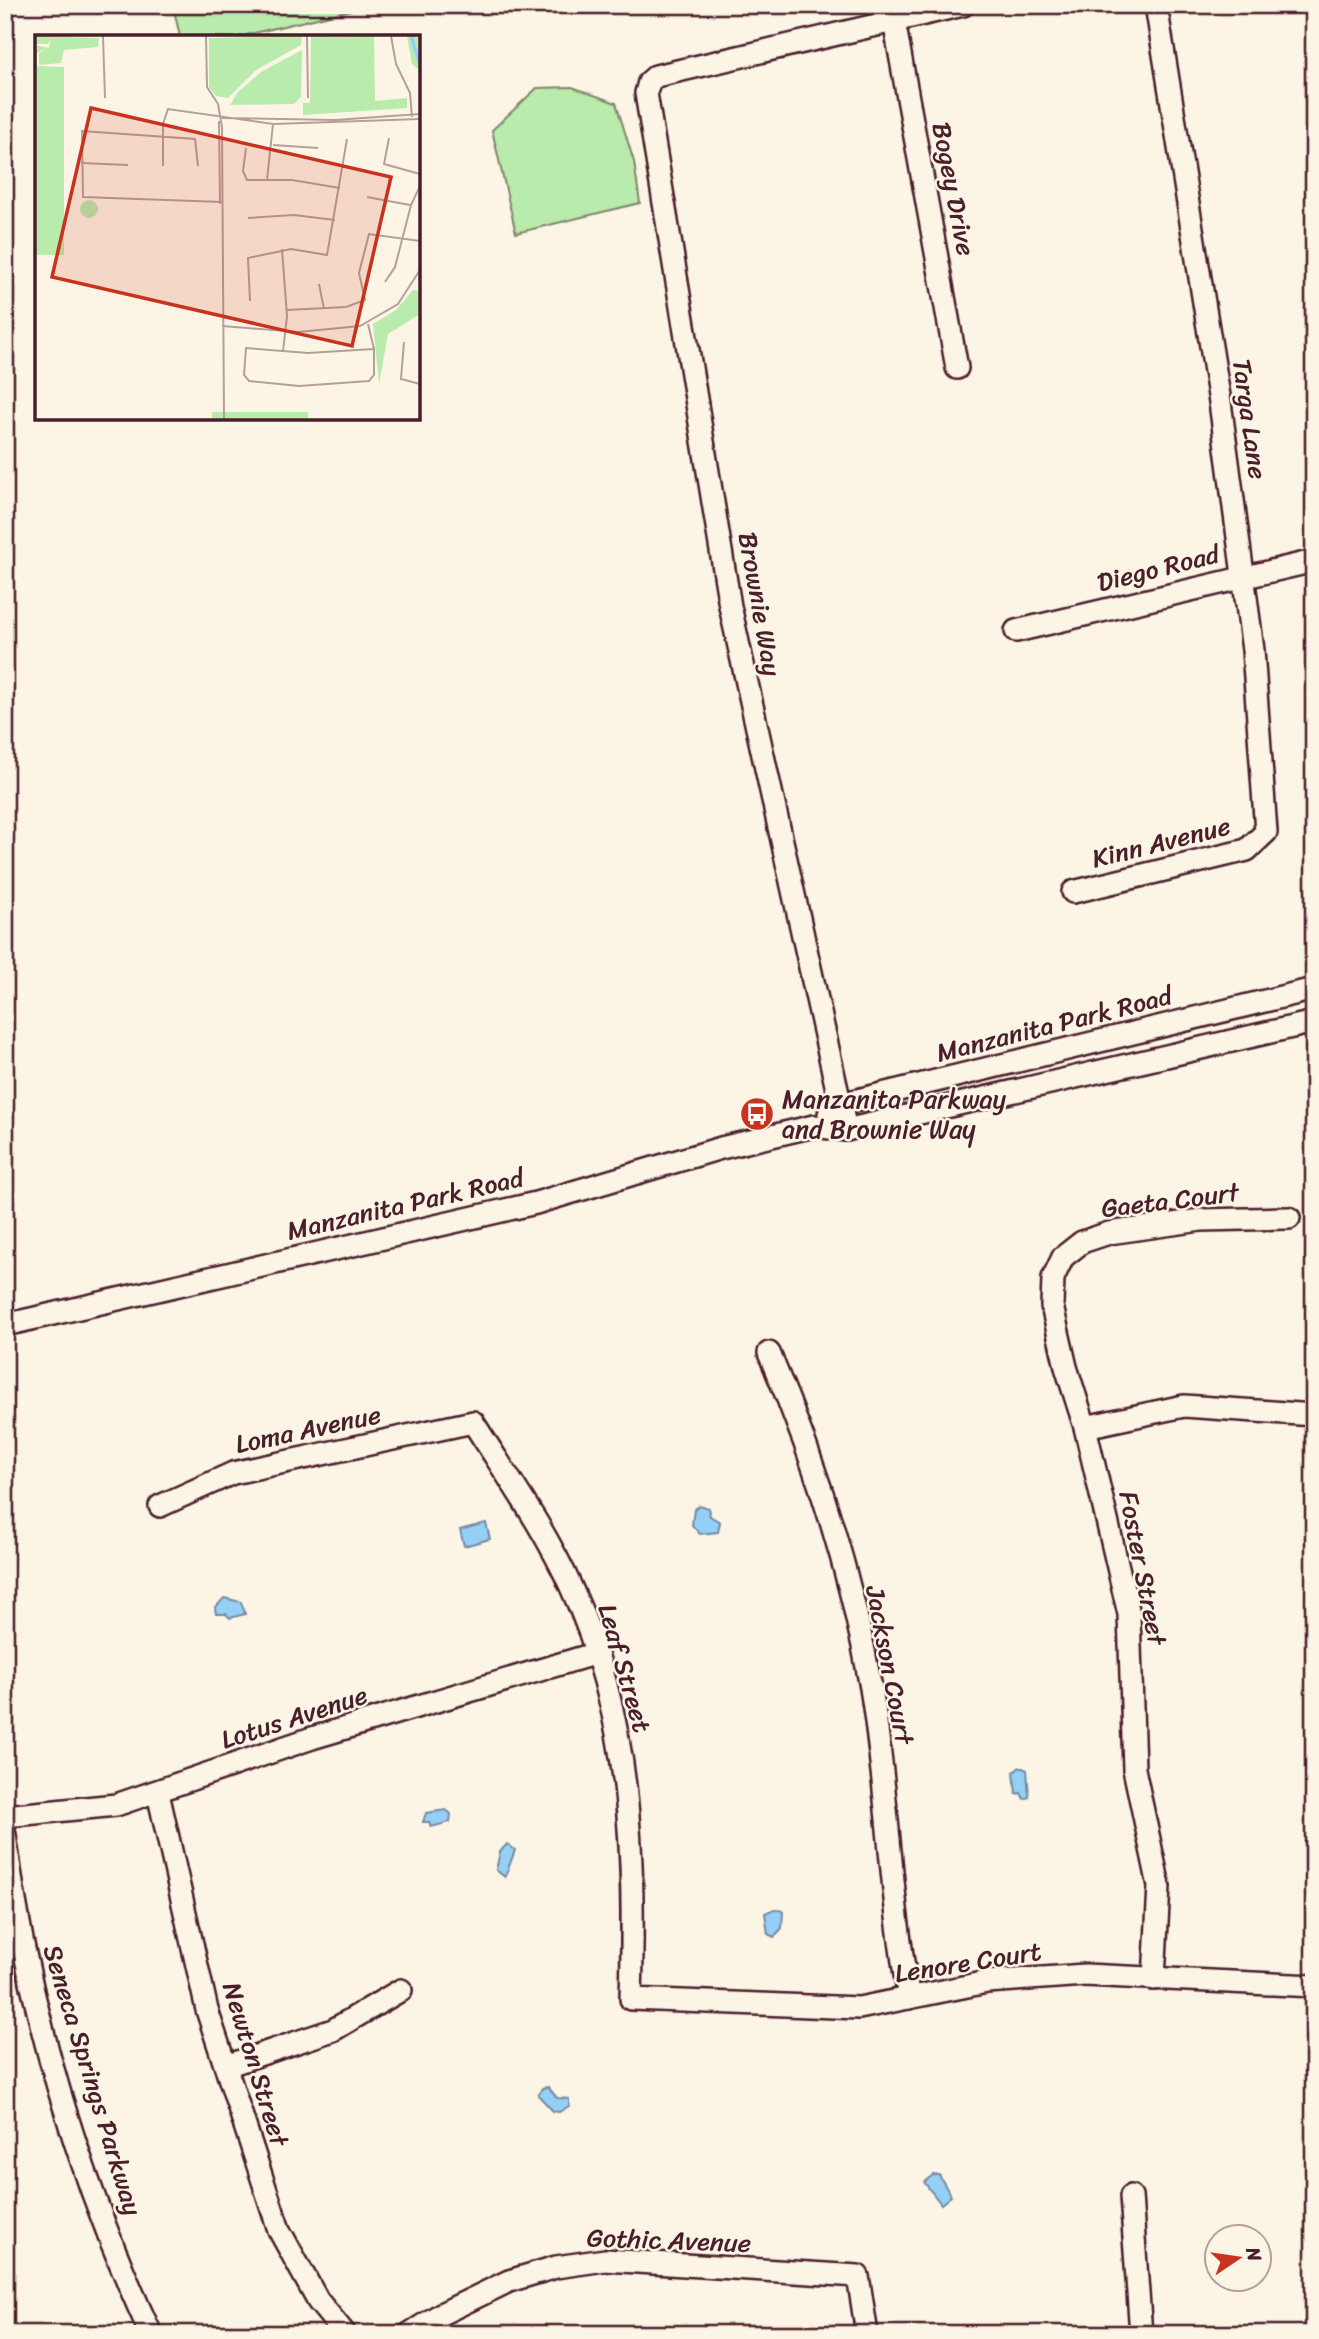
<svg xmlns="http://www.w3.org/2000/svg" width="1319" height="2339" font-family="Sriracha,sans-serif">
<rect width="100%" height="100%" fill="#fcf5e5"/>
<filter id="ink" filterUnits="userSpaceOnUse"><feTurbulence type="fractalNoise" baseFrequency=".0143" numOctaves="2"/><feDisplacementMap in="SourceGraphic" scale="14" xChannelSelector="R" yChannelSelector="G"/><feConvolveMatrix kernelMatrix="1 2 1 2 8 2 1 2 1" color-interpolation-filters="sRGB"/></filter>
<g filter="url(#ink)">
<g fill="#b8ebac" stroke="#81856c" stroke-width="2">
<polygon points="173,5 372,5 237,37 180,37"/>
<polygon points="572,87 616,103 634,162 640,203 516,233 492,130 537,88"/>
</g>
<g fill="#94d0f5" stroke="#7689a4" stroke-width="2">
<polygon points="699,1505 708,1508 710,1516 720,1522 718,1532 700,1534 692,1525 694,1509"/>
<polygon points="486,1523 490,1539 464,1546 460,1530"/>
<polygon points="224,1598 241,1602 245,1614 230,1618 226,1614 216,1614 215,1608"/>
<polygon points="1020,1767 1027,1770 1029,1797 1024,1799 1021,1793 1016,1794 1014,1772"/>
<polygon points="446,1810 451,1814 450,1822 431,1827 429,1822 423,1822 426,1813"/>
<polygon points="507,1844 515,1850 505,1877 496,1870 500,1852"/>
<polygon points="774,1909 783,1911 782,1928 774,1937 768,1934 765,1913"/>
<polygon points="548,2087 557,2098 569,2099 569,2106 559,2112 553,2111 538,2095 542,2088"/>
<polygon points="933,2175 939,2175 951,2196 941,2204 924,2182"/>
</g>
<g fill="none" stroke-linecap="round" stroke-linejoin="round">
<g stroke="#4a1f2b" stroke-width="26">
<g id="minor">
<polyline points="894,21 957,368"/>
<polyline points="1016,631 1314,561"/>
<polyline points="1073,892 1247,850 1266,832 1253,650 1220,402 1156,5"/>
<polyline points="829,1114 841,1104 1314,989"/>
<polyline points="846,1130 730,606 646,93 649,82 656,76 963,5"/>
<polyline points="5,1325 536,1203 721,1148 814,1126 846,1130 1314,1022"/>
<path d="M769,1353C815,1460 851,1573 871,1688C888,1790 890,1895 909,1998"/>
<polyline points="1085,1427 1184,1406 1314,1415"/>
<path d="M160,1506L233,1473L473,1422C507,1476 545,1529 571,1587C632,1719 635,1856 631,1999L859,2008L987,1982L1085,1975L1314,1986"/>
<polyline points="158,1793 207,2010 279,2230 318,2301 345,2334"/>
<polyline points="5,1816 116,1805 312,1738 597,1653"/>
<path d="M5,1835C27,2006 78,2177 151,2334"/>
<polyline points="1154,1979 1159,1886 1134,1769 1129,1614 1085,1427 1066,1367 1052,1306 1053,1278 1063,1257 1082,1242 1109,1233 1201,1220 1289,1218"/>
<polyline points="226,2066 333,2030 401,1990"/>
<polyline points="1131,2196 1141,2334"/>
<polyline points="409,2334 441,2314 509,2281 556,2267 605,2260 858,2276 867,2334"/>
</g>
</g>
<use href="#minor" stroke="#fcf5e5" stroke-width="21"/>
</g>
</g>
<defs>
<g id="bus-disc" transform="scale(1.75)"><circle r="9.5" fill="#c8321e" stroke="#fcf5e5"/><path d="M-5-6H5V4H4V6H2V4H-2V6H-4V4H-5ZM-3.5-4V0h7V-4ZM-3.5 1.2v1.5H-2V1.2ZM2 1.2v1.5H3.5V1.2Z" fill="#fff"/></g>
</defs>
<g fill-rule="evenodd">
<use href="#bus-disc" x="757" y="1114"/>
</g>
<g text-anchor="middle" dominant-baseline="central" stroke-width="5" stroke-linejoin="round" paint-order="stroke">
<g font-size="26" fill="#4a1f2b" stroke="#fcf5e5">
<text transform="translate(954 189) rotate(79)">Bogey Drive</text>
<text transform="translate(1250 419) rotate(82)">Targa Lane</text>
<text transform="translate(1158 568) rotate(-14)">Diego Road</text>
<text transform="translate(760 604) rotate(80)">Brownie Way</text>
<text transform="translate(1161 842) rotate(-14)">Kinn Avenue</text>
<text transform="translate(1054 1024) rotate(-14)">Manzanita Park Road</text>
<text transform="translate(1170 1200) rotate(-7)">Gaeta Court</text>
<text transform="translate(405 1204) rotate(-13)">Manzanita Park Road</text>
<text transform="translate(308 1429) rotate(-12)">Loma Avenue</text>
<text transform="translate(1143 1568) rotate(79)">Foster Street</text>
<text transform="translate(890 1665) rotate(79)">Jackson Court</text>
<text transform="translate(625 1668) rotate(74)">Leaf Street</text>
<text transform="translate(294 1717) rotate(-18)">Lotus Avenue</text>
<text transform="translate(968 1962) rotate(-9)">Lenore Court</text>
<text transform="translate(256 2064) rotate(73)">Newton Street</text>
<text transform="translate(93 2080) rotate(73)">Seneca Springs Parkway</text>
<text transform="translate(669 2240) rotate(2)">Gothic Avenue</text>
</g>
<g font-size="26" fill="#4a1f2b" stroke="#fcf5e5" text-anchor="start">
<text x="782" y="1099">Manzanita Parkway<tspan x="782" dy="30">and Brownie Way</tspan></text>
</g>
</g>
<g transform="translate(35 35)">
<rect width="385" height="385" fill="#fcf5e5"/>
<path d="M0,1L64,3L63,12L29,15L26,28L4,30V18L12,13L2,18V31L29,32V220H0V10L14,13L15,4L13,9H0ZM267,1L266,10L221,35L193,63L181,61L174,52V3ZM276,1H293V2L339,1L340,66L372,63V73L268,80V68H275L276,2L286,1ZM372,1L385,2V36L377,29ZM267,15L266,62L259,69L195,70L203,57L226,37ZM45 174a9 9 0 1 1 18 0a9 9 0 1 1-18 0ZM378,255L385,256V279L353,299L344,349L338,289L361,275ZM177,377H273V384H177Z" fill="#b8ebac"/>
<path fill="none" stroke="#94d0f5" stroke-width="3.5" d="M376,1L385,29"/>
<path fill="none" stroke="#b59f9b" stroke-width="2" d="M68,1L70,63M171,1L172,52L183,69L187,92L189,384M272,1L273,63M356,1L361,29L375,58L377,82M187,83L300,85L385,79M184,86L185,169M354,103L349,129L385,139M238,110L283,113M211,113L208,136L212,145H257L305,153M46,128L93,130M128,131V89L133,74L238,89L385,84M163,131L160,104L47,96L48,162L187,167M232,145L238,89M332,162L375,170M213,183L259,180L300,185M247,214L252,281L248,316M350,247L360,232L376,170L385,151M284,249L289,274M215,266L213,223L256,214L292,220L312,104M252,275L311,272L330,265L324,238L334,199L385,206M333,289L339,314V340L334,346L264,351L214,346L209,340L211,313L273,318L339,314M187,291L263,297L325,291L363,269L385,235M369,307L366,344L385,349"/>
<path fill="#c8321e" fill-opacity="0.15" stroke="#c8321e" stroke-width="3.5" d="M56,73L356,142L317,311L17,242Z"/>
<rect width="385" height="385" fill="none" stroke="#4a1f2b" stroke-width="3.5"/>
</g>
<rect width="1319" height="2339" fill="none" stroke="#fcf5e5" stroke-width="28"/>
<rect x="14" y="14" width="1291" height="2311" fill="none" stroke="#4a1f2b" stroke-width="2.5" filter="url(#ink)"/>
<g transform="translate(1238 2258) rotate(77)"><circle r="33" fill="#fcf5e5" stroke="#b59f9b" stroke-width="2"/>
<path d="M0-5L12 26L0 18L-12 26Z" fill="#c8321e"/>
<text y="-10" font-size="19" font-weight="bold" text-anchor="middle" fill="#4a1f2b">N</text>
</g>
</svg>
